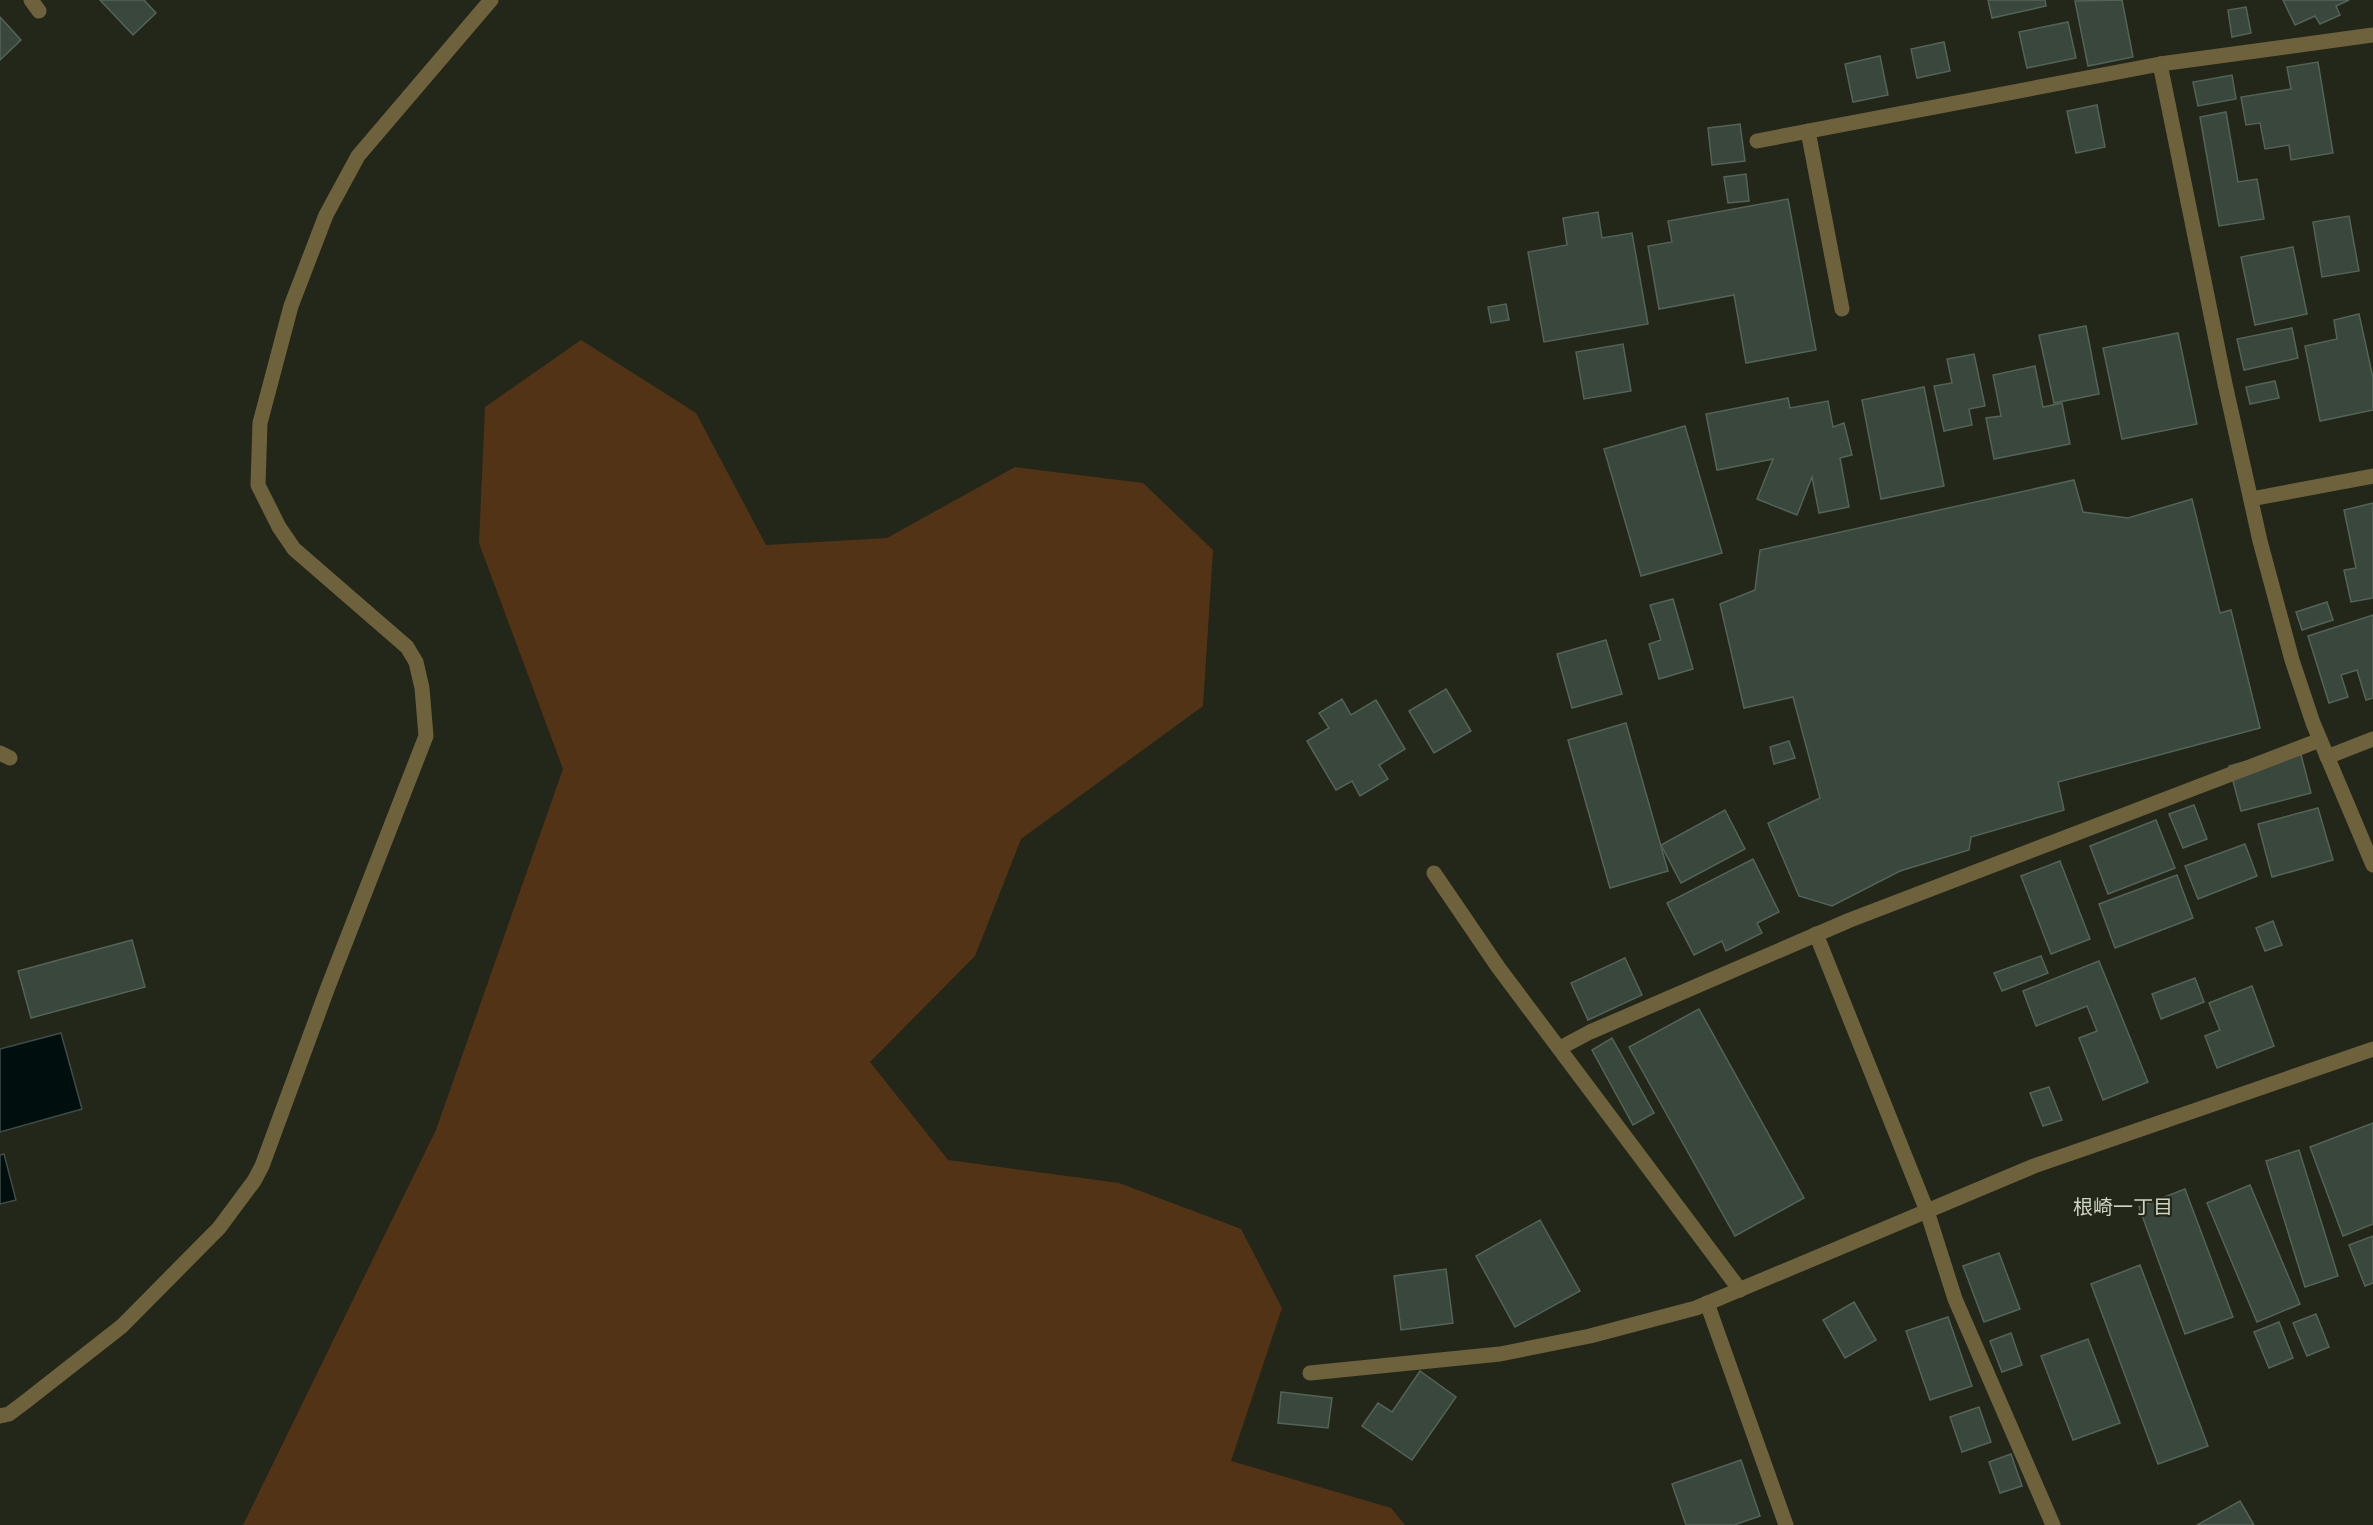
<svg xmlns="http://www.w3.org/2000/svg" width="2373" height="1525" font-family="'Sofia Sans Condensed','Noto Sans JP',sans-serif">
<rect width="100%" height="100%" fill="#232719"/>
<polygon fill="#533315" points="581,340 696,413 766,545 887,538 1015,467 1143,483 1213,550 1203,706 1021,839 975,956 870,1062 948,1160 1119,1183 1241,1229 1282,1308 1231,1461 1391,1508 1405,1525 243,1525 436,1130 563,769 479,543 485,407"/>
<g fill="#000f0d" stroke="#404c48" stroke-width="1.5">
<polygon points="61,1033 82,1109 0,1132 0,1049"/>
<polygon points="4,1154 16,1200 0,1204 0,1155"/>
</g>
<g fill="#39473d" stroke="#546358" stroke-width="1.5">
<polygon points="100,0 144,0 156,13 133,35"/>
<polygon points="1988,0 2045,0 2046,6 1992,18"/>
<polygon points="2122,0 2133,57 2088,66 2075,1"/>
<polygon points="2283,0 2349,0 2336,6 2340,15 2320,24 2315,16 2295,25"/>
<polygon points="2246,7 2251,33 2232,37 2228,10"/>
<polygon points="0,17 21,40 0,60"/>
<polygon points="2068,22 2076,58 2027,68 2019,32"/>
<polygon points="1944,42 1950,71 1917,78 1911,49"/>
<polygon points="1880,56 1888,95 1853,102 1845,64"/>
<polygon points="2318,62 2333,153 2291,160 2289,145 2265,149 2260,123 2246,125 2241,97 2291,89 2287,67"/>
<polygon points="2232,75 2236,99 2198,106 2193,82"/>
<polygon points="2097,105 2105,147 2076,153 2067,111"/>
<polygon points="2226,112 2238,182 2257,179 2264,219 2219,226 2200,117"/>
<polygon points="1740,124 1745,161 1712,165 1708,128"/>
<polygon points="1746,174 1749,201 1728,203 1724,177"/>
<polygon points="1788,199 1816,350 1746,363 1734,295 1659,309 1648,246 1672,242 1668,221"/>
<polygon points="1598,212 1602,238 1632,233 1648,324 1544,342 1528,252 1567,245 1563,218"/>
<polygon points="2349,216 2359,271 2322,277 2313,222"/>
<polygon points="2293,247 2307,314 2255,325 2241,257"/>
<polygon points="1506,304 1509,320 1491,323 1488,307"/>
<polygon points="2359,314 2373,378 2373,410 2320,421 2305,346 2337,339 2334,320"/>
<polygon points="2086,326 2099,394 2054,403 2039,335"/>
<polygon points="2292,328 2298,358 2244,370 2237,339"/>
<polygon points="2178,333 2197,424 2122,439 2103,348"/>
<polygon points="1623,344 1631,391 1584,399 1576,352"/>
<polygon points="1974,354 1985,406 1969,409 1972,425 1944,431 1934,386 1952,383 1947,359"/>
<polygon points="2035,366 2043,407 2062,403 2070,444 1994,459 1986,418 2001,416 1993,375"/>
<polygon points="2275,381 2279,398 2250,404 2246,387"/>
<polygon points="1924,387 1944,486 1881,499 1862,400"/>
<polygon points="1788,398 1790,408 1828,401 1833,427 1844,423 1852,455 1840,458 1849,507 1819,513 1812,477 1797,515 1757,499 1773,459 1717,470 1706,414"/>
<polygon points="1685,426 1722,553 1641,576 1604,449"/>
<polygon points="2074,480 2083,512 2128,518 2192,499 2220,613 2231,610 2260,728 2058,782 2064,810 1971,837 1969,850 1900,871 1832,906 1799,896 1768,823 1820,798 1793,697 1744,708 1720,604 1755,590 1760,550"/>
<polygon points="2373,503 2373,598 2351,602 2344,570 2356,568 2344,510"/>
<polygon points="1673,599 1693,669 1659,679 1649,644 1661,640 1650,605"/>
<polygon points="2327,602 2333,620 2302,630 2296,612"/>
<polygon points="2373,615 2373,698 2366,700 2357,670 2341,675 2348,697 2329,703 2308,636"/>
<polygon points="1606,640 1622,694 1572,708 1557,654"/>
<polygon points="1446,689 1471,731 1434,753 1409,711"/>
<polygon points="1342,699 1351,715 1376,700 1405,749 1379,765 1388,779 1360,796 1352,781 1336,790 1307,741 1329,728 1319,713"/>
<polygon points="1626,723 1668,871 1610,888 1568,740"/>
<polygon points="1789,741 1795,758 1774,764 1770,747"/>
<polygon points="2299,747 2311,793 2241,811 2229,766"/>
<polygon points="2194,805 2207,839 2183,848 2169,814"/>
<polygon points="2318,808 2333,860 2272,877 2258,824"/>
<polygon points="1725,810 1745,849 1681,883 1661,845"/>
<polygon points="2156,820 2175,868 2108,894 2090,846"/>
<polygon points="2245,844 2257,876 2198,899 2185,866"/>
<polygon points="1753,859 1779,912 1757,923 1762,933 1726,951 1722,941 1694,955 1667,903"/>
<polygon points="2060,861 2090,939 2051,954 2021,876"/>
<polygon points="2177,875 2193,918 2115,948 2099,904"/>
<polygon points="2273,921 2282,945 2265,951 2256,928"/>
<polygon points="132,940 145,987 31,1018 18,971"/>
<polygon points="2041,956 2048,973 2002,991 1994,973"/>
<polygon points="1625,958 1642,995 1588,1020 1571,983"/>
<polygon points="2099,961 2148,1082 2103,1100 2079,1038 2097,1031 2087,1006 2036,1026 2023,991"/>
<polygon points="2195,978 2204,1002 2161,1019 2152,994"/>
<polygon points="2252,986 2274,1046 2217,1068 2205,1036 2220,1030 2209,1003"/>
<polygon points="1699,1009 1804,1198 1735,1236 1629,1047"/>
<polygon points="1612,1038 1654,1113 1633,1125 1592,1050"/>
<polygon points="2049,1087 2062,1120 2043,1126 2030,1093"/>
<polygon points="2373,1123 2373,1224 2343,1236 2310,1147"/>
<polygon points="2299,1150 2338,1276 2305,1287 2266,1161"/>
<polygon points="2250,1185 2300,1304 2257,1322 2207,1203"/>
<polygon points="2185,1189 2233,1317 2185,1334 2139,1207"/>
<polygon points="1540,1220 1580,1291 1515,1327 1476,1256"/>
<polygon points="2373,1236 2373,1283 2365,1286 2349,1245"/>
<polygon points="1999,1253 2020,1309 1984,1322 1963,1266"/>
<polygon points="2140,1265 2208,1446 2158,1464 2091,1284"/>
<polygon points="1446,1269 1453,1323 1401,1330 1394,1276"/>
<polygon points="1854,1302 1876,1340 1845,1358 1823,1320"/>
<polygon points="2316,1314 2329,1347 2307,1356 2293,1323"/>
<polygon points="1948,1317 1972,1386 1930,1400 1906,1331"/>
<polygon points="2279,1322 2293,1358 2269,1368 2254,1332"/>
<polygon points="2011,1333 2022,1365 2002,1372 1990,1341"/>
<polygon points="2088,1339 2120,1423 2073,1440 2041,1356"/>
<polygon points="1420,1371 1456,1397 1412,1460 1362,1426 1378,1403 1392,1412"/>
<polygon points="1281,1392 1332,1398 1328,1428 1278,1423"/>
<polygon points="1979,1407 1991,1442 1962,1452 1950,1417"/>
<polygon points="2011,1454 2022,1486 2000,1493 1989,1462"/>
<polygon points="1741,1460 1760,1516 1734,1525 1686,1525 1672,1484"/>
<polygon points="2240,1501 2254,1525 2197,1525"/>
</g>
<g fill="none" stroke-linecap="round" stroke-linejoin="round">
<g stroke="#6e623d" stroke-width="15">
<polyline points="31,0 39,11"/>
<polyline points="2160,64 2225,384 2260,541 2292,660 2313,723 2373,865"/>
<polyline points="1808,131 1842,309"/>
<polyline points="1757,141 2160,64 2373,35"/>
<polyline points="2251,499 2373,476"/>
<polyline points="0,753 10,758"/>
<polyline points="2327,757 2373,739"/>
<polyline points="1434,873 1498,967 1740,1290"/>
<polyline points="1816,934 1927,1211 1955,1299 2053,1525"/>
<polyline points="1560,1048 1590,1032 1850,920 2320,740"/>
<polyline points="1707,1303 1786,1525"/>
<polyline points="1310,1373 1500,1354 1590,1336 1696,1308 2034,1166 2373,1049"/>
<polyline points="0,1416 9,1414 25,1402 122,1326 219,1228 254,1181 262,1166 328,987 426,736 422,688 416,662 407,647 294,549 279,527 258,485 260,423 291,306 326,215 358,156 491,0"/>
</g>
</g>
<g text-anchor="middle" dominant-baseline="central" stroke-width="4.5" stroke-linejoin="round" paint-order="stroke">
<g font-size="20" fill="#cfd5c3" stroke="#232719">
<text x="2123" y="1208">根崎一丁目</text>
</g>
</g>
</svg>
